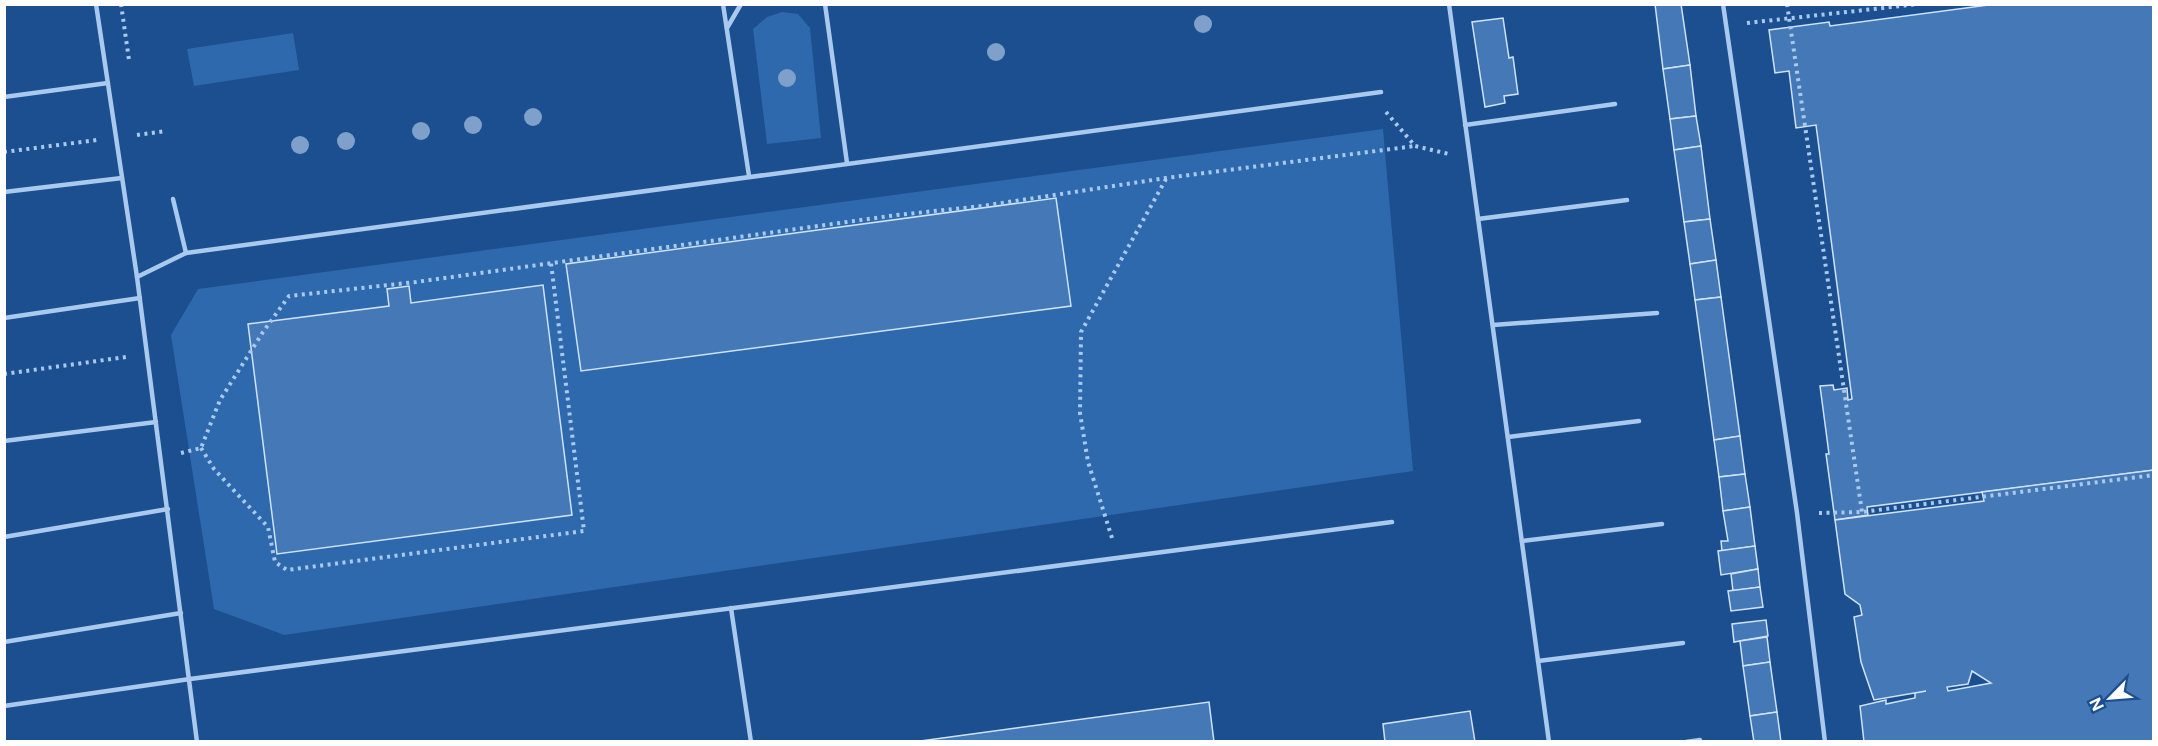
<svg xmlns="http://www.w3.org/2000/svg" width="2158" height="746" font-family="'Public Sans',sans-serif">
<rect width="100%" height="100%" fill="#1b4f8f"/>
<g fill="#2e69ad">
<polygon points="782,12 798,14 810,28 821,138 767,144 753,29 767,17"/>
<polygon points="293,33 299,70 194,86 187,49"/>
<polygon points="1383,129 1413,471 284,635 214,609 171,335 198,289"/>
</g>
<g fill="#4478b7" stroke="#cfe3fa" stroke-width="1.5" fill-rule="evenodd">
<polygon points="1655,4 1681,4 1690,65 1663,69"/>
<polygon points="1996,4 2154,4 2154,470 1867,507 1868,515 1835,520 1826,454 1829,454 1820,386 1833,385 1834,390 1847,388 1848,400 1852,399 1816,125 1796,128 1789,71 1775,73 1769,30 1829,22 1830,26"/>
<polygon points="1503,18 1509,58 1513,57 1518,94 1504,96 1505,103 1485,107 1472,22"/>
<polygon points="1690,65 1696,116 1670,119 1663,69"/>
<polygon points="1696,116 1701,146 1674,150 1670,119"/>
<polygon points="1701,146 1710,219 1684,222 1674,150"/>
<polygon points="1056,198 1071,306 581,371 566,264"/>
<polygon points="1710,219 1716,260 1690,264 1684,222"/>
<polygon points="1716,260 1721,297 1695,300 1690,264"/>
<polygon points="543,285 572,515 277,554 248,324 389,306 387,289 409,286 411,303"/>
<polygon points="1721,297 1740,436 1714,440 1695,300"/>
<polygon points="1740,436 1745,474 1719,477 1714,440"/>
<path d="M2154,470V742H1864L1860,706L1886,700V704L1915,698V693L1926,691L1874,700L1861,662L1854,617L1862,615L1860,605L1845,594L1835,520L1984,501L1982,492ZM1972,671L1991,683L1948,691L1947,687L1968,684Z"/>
<polygon points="1745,474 1750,507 1723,511 1719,477"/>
<polygon points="1750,507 1755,546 1722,551 1721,541 1728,541 1723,511"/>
<polygon points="1755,546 1758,569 1721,575 1718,551"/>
<polygon points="1758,569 1760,587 1733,591 1731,574"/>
<polygon points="1760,587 1763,607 1731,611 1728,591"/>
<polygon points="1766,620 1768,636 1734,642 1732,624"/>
<polygon points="1767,637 1770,662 1743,666 1740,641"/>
<polygon points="1770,662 1777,712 1750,716 1743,666"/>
<polygon points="1209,702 1214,742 913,742"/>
<polygon points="1470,711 1475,742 1385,742 1383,724"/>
<polygon points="1777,712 1781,742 1754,742 1750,716"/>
</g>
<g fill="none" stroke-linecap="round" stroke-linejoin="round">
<g stroke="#a9c9ee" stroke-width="4" stroke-dasharray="3 4.5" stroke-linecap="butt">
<polyline points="121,4 129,60"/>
<polyline points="1787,4 1862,512"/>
<polyline points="1747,23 1919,4"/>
<polyline points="1386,112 1415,146 1449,154"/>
<polyline points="137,135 166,131"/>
<polyline points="4,152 97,140"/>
<polyline points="4,374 126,357"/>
<polyline points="201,448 214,469 268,527 275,562 287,570 584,531 551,263"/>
<polyline points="181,453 201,448 220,400 263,332 289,296 416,282 897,215 982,206 1166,178 1415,146"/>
<polyline points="1819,513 1862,512 2154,475"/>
<polyline points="1112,538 1088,462 1080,413 1081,332 1166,179"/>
</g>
<g stroke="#a9c9ee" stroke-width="4.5">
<polyline points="96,4 137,277 197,742"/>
<polyline points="723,4 749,176"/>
<polyline points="825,4 847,163"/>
<polyline points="1449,4 1549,742"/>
<polyline points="1723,4 1797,513 1825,742"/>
<polyline points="727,28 741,4"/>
<polyline points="4,97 108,83"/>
<polyline points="1465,125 1615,104"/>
<polyline points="4,192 122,178"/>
<polyline points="173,199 186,253"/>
<polyline points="1478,219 1627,200"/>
<polyline points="137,277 186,253 1381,92"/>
<polyline points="4,318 140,298"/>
<polyline points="1493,325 1657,313"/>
<polyline points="1508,437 1639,421"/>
<polyline points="4,441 156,422"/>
<polyline points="4,537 168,509"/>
<polyline points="1522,541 1662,524"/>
<polyline points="731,608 751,742"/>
<polyline points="4,642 181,613"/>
<polyline points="1538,661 1683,643"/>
<polyline points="4,706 190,679 1392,522"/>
<polyline points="1686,742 1700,740"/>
</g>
</g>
<g fill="#7ea0ca">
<circle cx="1203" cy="24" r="9"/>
<circle cx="996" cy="52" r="9"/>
<circle cx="787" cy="78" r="9"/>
<circle cx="533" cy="117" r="9"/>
<circle cx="473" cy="125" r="9"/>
<circle cx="421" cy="131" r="9"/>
<circle cx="346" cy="141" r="9"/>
<circle cx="300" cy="145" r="9"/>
</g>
<rect width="2158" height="746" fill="none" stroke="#ffffff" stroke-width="12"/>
<g transform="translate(2110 698) rotate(245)" stroke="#1b4f8f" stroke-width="4.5" paint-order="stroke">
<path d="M0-4.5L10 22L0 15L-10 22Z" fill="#ffffff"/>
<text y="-9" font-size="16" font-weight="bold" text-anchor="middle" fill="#ffffff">N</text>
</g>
</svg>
